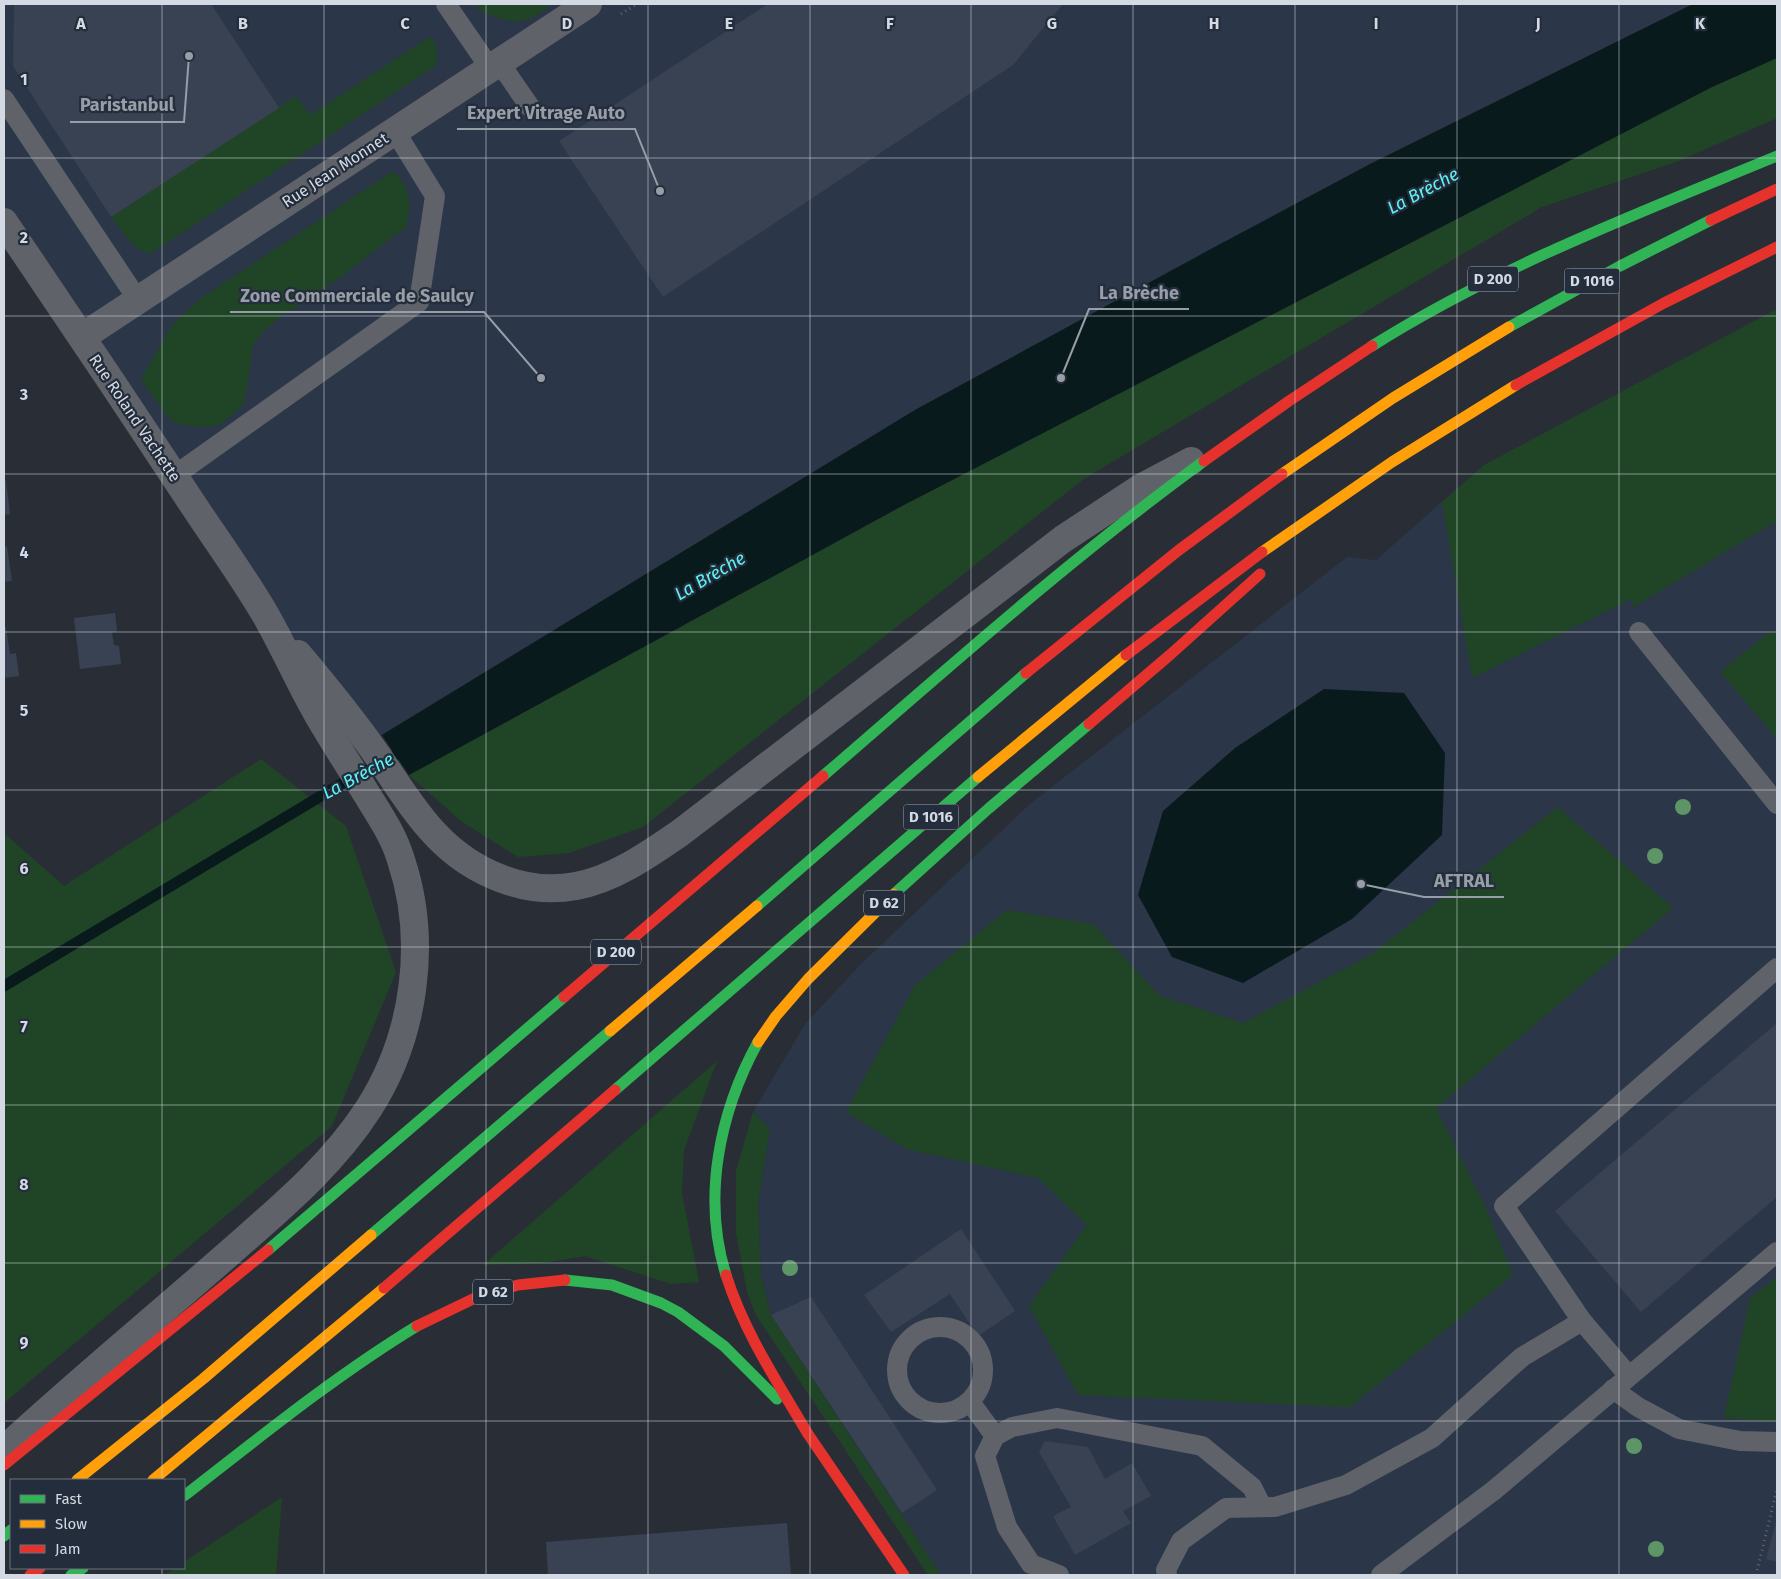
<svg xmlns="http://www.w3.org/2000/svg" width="1781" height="1579" font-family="'Fira Sans',sans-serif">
<rect width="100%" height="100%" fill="#292e36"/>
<g fill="#2b3648">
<polygon points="4,4 1693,4 1370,164 1211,249 915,410 368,743 265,614 4,222"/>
<polygon points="1777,309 1777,1575 941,1575 771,1315 761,1276 758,1204 770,1128 753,1112 805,1024 861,964 1030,804 1347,557 1376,560 1484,465"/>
</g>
<g fill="#204526">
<path d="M481,4H553C547,8 540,13 533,17C515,27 491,17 475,7Z"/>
<path d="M431,36L436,45L437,65L150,254C133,250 122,231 111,217L296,96L310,115Z"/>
<polygon points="1777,58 1777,118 1676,162 1542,207 1085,478 643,827 569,853 518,857 461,821 409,775 902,506 1712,87"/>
<path d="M393,171C411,188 411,203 407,226L338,279L279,318L264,331L253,345L247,389L242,407L218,426L195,427L175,423L166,415L141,379L172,325L200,299Z"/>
<polygon points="1777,309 1777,521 1632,608 1633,598 1472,678 1442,502 1484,465"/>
<polygon points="1772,630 1777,636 1777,739 1720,672"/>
<polygon points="261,759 346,826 396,972 332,1126 4,1403 4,833 64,886"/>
<polygon points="1558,807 1673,908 1436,1108 1484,1204 1513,1275 1350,1407 1078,1395 1029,1306 1087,1225 1038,1178 906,1149 846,1112 915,985 1007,910 1093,924 1160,996 1243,1023 1372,954"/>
<polygon points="717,1061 684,1150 682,1193 699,1282 671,1284 585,1256 543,1263 483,1265"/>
<polygon points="753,1112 770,1128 758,1204 761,1276 771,1315 941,1575 928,1575 756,1315 747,1292 736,1233 736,1171"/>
<polygon points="1777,1277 1777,1422 1724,1418 1750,1298"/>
<polygon points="282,1497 276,1575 164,1575 175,1568 184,1568 184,1562"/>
</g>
<g fill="#091a1c">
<polygon points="1693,4 1777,4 1777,58 1712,87 902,506 409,775 382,735 915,410 1211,249 1370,164"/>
<polygon points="1324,689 1404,693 1445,753 1442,835 1352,919 1243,983 1172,957 1138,895 1163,811 1235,748"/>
</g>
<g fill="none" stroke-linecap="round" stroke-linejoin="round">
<polyline stroke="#091a1c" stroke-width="11" points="4,986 346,781 409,748"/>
</g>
<g fill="#394253">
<polygon points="14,4 211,4 279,108 111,217 13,66"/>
<polygon points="768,4 1063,4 1013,65 663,297 559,141"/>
<polygon points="4,480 6,480 10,514 4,515"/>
<polygon points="7,546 12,581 4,582 4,547"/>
<polygon points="115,613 117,631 112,633 114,645 119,646 121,664 80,669 74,618"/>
<polygon points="4,627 6,627 10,654 16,653 19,676 4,678"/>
<polygon points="1777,1023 1777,1197 1641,1312 1555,1211"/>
<polygon points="961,1229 1015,1311 978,1336 950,1294 891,1332 864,1295"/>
<polygon points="811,1297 937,1490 902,1513 771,1315"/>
<polygon points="1045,1441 1088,1447 1105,1479 1132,1463 1151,1496 1123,1511 1131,1523 1075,1555 1053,1516 1071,1507 1039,1452"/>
<polygon points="1777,1518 1777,1562 1766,1559"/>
<polygon points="787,1523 791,1575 548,1575 546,1542"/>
</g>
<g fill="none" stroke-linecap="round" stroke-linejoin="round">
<g stroke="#64676c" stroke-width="3" stroke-dasharray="1 4" stroke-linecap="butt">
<polyline points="621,14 637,4"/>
<polyline points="1756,1575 1777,1489"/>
</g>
<g stroke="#5f6369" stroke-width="20">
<polyline points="446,4 490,68"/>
<polyline points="499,62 530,107"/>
<polyline points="4,99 138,300"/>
<polyline points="174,476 419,302 435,196 395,131"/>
<polyline points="1639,632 1777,804"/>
<polyline points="1582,1321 1504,1206 1777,968"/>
<circle cx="940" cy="1370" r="43"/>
<polyline points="1613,1389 1638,1407 1679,1429 1740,1441 1777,1442"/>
<polyline points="970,1402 995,1436"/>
<polyline points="1059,1575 1031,1564 1007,1527 985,1456 995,1436 1012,1427 1057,1418 1202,1446 1252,1487 1262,1507"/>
<polyline points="1167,1575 1166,1570 1181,1541 1226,1508 1275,1507 1346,1485 1432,1438 1522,1357 1582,1321 1629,1376"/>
<polyline points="1381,1575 1493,1491 1777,1252"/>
</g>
<g stroke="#5f6369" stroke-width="28">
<path d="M4,222C65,312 126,403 186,494C212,534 241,573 265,614C284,647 299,682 318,715C333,741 350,767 366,793C379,814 394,836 401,860C428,941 415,1036 369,1108C332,1166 278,1210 227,1255C153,1320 76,1383 4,1450"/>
<polyline points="82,337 588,4"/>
<path d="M298,654C325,686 351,718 375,752C395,780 412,810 436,835C471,872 525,896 576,886C614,879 648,855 680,833L1063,539L1142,487L1191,461"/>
</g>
<g stroke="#30b455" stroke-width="11">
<polyline points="1509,327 1620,266 1711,220"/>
<path d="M1372,346C1499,266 1639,213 1777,156"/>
<path d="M823,776C948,668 1071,558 1204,461"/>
<polyline points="894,894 988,809 1089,724"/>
<polyline points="757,906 1026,673"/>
<polyline points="615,1090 978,777"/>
<polyline points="371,1235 610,1031"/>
<polyline points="268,1250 564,997"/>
<path d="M726,1275C702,1198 719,1113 758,1042"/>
<polyline points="565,1280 612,1285 661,1303 678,1312 724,1346 777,1399"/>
<path d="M184,1496C260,1437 335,1376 417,1326"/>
<polyline points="4,1536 11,1530"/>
<polyline points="71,1575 83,1568"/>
</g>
<g stroke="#ff9f0a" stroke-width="11">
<polyline points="1282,474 1393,398 1509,327"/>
<polyline points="1262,552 1392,462 1516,385"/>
<polyline points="978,777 1126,655"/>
<polyline points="610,1031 757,906"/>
<polyline points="758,1042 776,1016 808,979 894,894"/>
<polyline points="77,1480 203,1379 371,1235"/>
<polyline points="153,1480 384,1288"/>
</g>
<g stroke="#e5322d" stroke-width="11">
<polyline points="1711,220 1777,189"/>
<polyline points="1516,385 1664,303 1777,247"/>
<polyline points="1204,461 1289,401 1372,346"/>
<polyline points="1126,655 1262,552"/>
<polyline points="1026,673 1179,550 1282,474"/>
<polyline points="1089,724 1171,654 1260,574"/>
<polyline points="564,997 823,776"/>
<path d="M726,1275C744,1332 778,1383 808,1434"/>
<polyline points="384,1288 615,1090"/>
<polyline points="417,1326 473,1299 518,1285 565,1280"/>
<polyline points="808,1434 904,1575"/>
<polyline points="4,1465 268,1250"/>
<polyline points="30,1575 40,1568"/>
</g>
</g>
<g fill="#5d9567">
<circle cx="1683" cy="807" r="8"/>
<circle cx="1655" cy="856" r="8"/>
<circle cx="790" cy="1268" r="8"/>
<circle cx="1634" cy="1446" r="8"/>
<circle cx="1656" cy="1549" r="8"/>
</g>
<path fill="none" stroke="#d4dae4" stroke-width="1" stroke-opacity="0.55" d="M162,4V1480M324,4V1575M486,4V1575M648,4V1575M810,4V1575M971,4V1575M1133,4V1575M1295,4V1575M1457,4V1575M1619,4V1575M4,158H1777M4,316H1777M4,474H1777M4,632H1777M4,790H1777M4,947H1777M4,1105H1777M4,1263H1777M4,1421H1777M162,1568V1575"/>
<g text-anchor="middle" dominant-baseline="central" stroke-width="4.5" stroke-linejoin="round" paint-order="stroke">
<g fill="#242d3b" stroke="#9fa6b1" stroke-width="1">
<rect x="1468" y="266.5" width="50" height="25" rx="4"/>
<rect x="1564.5" y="268.5" width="55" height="25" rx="4"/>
<rect x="903.5" y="804.5" width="55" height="25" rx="4"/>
<rect x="864" y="890.5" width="40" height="25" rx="4"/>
<rect x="591" y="939.5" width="50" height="25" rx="4"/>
<rect x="473" y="1279.5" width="40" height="25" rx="4"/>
</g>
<g font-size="15" font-weight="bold" fill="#d4dae4">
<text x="1493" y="279">D 200</text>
<text x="1592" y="281">D 1016</text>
<text x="931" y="817">D 1016</text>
<text x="884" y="903">D 62</text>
<text x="616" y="952">D 200</text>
<text x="493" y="1292">D 62</text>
</g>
<g font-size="16" fill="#d4dae4" stroke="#242d3b">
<text transform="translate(335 170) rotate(-33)">Rue Jean Monnet</text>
<text transform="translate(135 418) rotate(56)">Rue Roland Vachette</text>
</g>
<g font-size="18" font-style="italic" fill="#5ff1f3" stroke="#242d3b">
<text transform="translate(1423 191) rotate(-28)">La Brèche</text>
<text transform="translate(710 576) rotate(-30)">La Brèche</text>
<text transform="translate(358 776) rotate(-28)">La Brèche</text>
</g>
</g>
<g font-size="16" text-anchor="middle" font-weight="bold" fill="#d4dae4" stroke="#242d3b" stroke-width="4.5" stroke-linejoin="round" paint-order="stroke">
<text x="81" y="29">A</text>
<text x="243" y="29">B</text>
<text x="405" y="29">C</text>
<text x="567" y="29">D</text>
<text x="729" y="29">E</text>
<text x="890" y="29">F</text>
<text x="1052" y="29">G</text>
<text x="1214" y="29">H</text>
<text x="1376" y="29">I</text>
<text x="1538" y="29">J</text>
<text x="1700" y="29">K</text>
<text x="24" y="85">1</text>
<text x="24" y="243">2</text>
<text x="24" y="400">3</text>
<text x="24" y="558">4</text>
<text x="24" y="716">5</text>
<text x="24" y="874">6</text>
<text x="24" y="1032">7</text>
<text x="24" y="1190">8</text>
<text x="24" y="1348">9</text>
</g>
<path fill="none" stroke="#989ea7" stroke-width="2" d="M189 56L184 122H70M660 191L635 129H457M1061 378L1089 309H1189M541 378L484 312H230M1361 884L1424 897H1504"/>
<g fill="#989ea7" stroke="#242d3b" stroke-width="2">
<circle cx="189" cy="56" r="5"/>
<circle cx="660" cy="191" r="5"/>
<circle cx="1061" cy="378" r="5"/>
<circle cx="541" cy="378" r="5"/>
<circle cx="1361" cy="884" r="5"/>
</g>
<g font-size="18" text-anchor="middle" font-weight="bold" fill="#989ea7" stroke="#242d3b" stroke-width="4.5" stroke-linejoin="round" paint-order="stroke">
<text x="127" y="111">Paristanbul</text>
<text x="546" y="119">Expert Vitrage Auto</text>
<text x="1139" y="299">La Brèche</text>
<text x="357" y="302">Zone Commerciale de Saulcy</text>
<text x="1464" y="887">AFTRAL</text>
</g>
<rect width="1781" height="1579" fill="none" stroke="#d4dae4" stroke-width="10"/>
<rect x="10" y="1479" width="175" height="90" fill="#242d3b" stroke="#6a727f"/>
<rect x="20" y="1495" width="25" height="8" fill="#30b455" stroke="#6a727f"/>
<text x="55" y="1504" font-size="15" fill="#d4dae4">Fast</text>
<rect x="20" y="1520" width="25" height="8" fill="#ff9f0a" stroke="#6a727f"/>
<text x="55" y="1529" font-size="15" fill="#d4dae4">Slow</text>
<rect x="20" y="1545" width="25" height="8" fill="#e5322d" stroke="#6a727f"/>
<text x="55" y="1554" font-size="15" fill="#d4dae4">Jam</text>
</svg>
